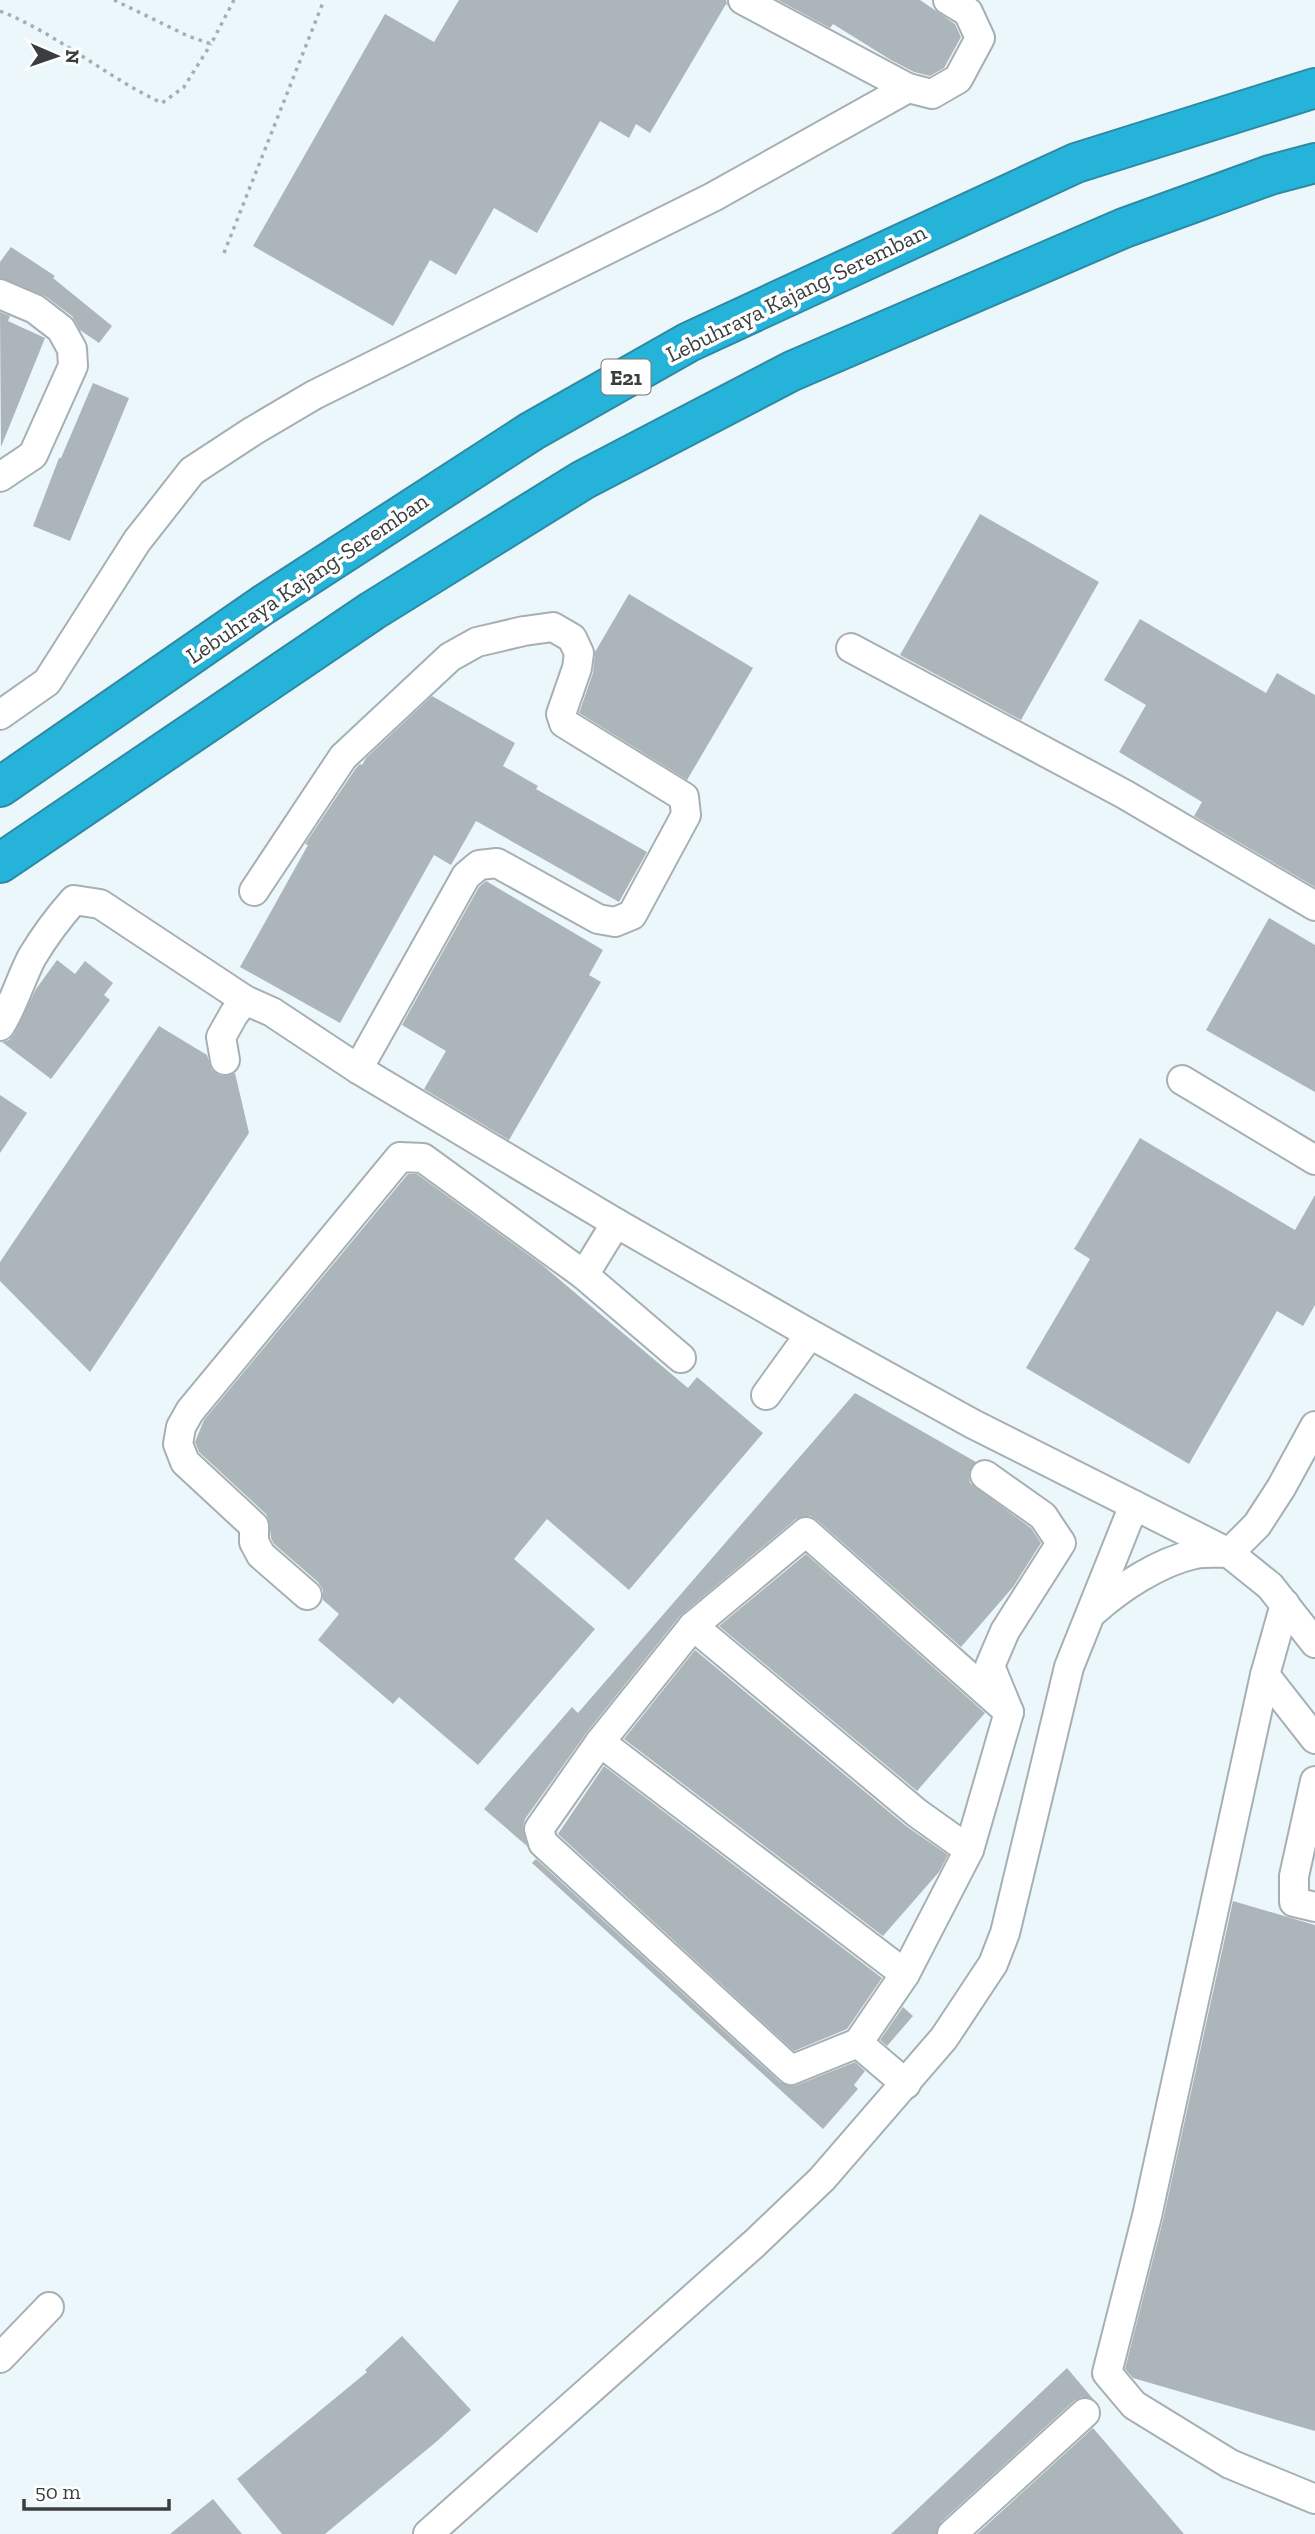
<svg xmlns="http://www.w3.org/2000/svg" width="1315" height="2534" font-family="'Zilla Slab',serif">
<rect width="100%" height="100%" fill="#ecf7fb"/>
<g fill="#acb6ba">
<polygon points="459,0 726,0 728,6 726,4 650,133 636,124 629,138 600,121 537,233 494,208 456,275 430,260 393,326 253,246 385,14 434,42"/>
<polygon points="778,0 920,0 955,24 961,37 944,68 930,76 914,72 891,60 833,24 830,28"/>
<polygon points="11,247 55,276 53,278 112,326 99,343 80,330 72,316 45,296 0,278 0,262"/>
<polygon points="0,312 10,316 8,321 45,338 1,447"/>
<polygon points="93,383 129,398 70,541 33,526 59,458 61,458"/>
<polygon points="980,514 1099,582 1021,720 900,655"/>
<polygon points="629,594 753,668 687,780 579,713 593,673 595,652"/>
<polygon points="1140,619 1266,693 1277,673 1315,695 1315,887 1194,816 1202,802 1119,752 1146,705 1104,680"/>
<polygon points="432,696 515,743 503,766 538,786 536,789 647,852 619,902 476,821 451,865 434,855 340,1023 240,967 308,845 305,844 356,768 360,764 362,765 366,758"/>
<polygon points="486,881 603,950 589,975 601,982 509,1140 424,1089 446,1051 402,1025 479,887"/>
<polygon points="1269,918 1315,945 1315,1092 1206,1030"/>
<polygon points="57,960 75,974 85,961 113,983 104,995 110,1000 51,1079 2,1042 9,1040 14,1034 36,989"/>
<polygon points="159,1026 207,1055 212,1070 219,1075 227,1076 235,1073 249,1133 90,1372 0,1281 0,1262"/>
<polygon points="0,1095 27,1113 0,1153"/>
<polygon points="1140,1138 1295,1230 1315,1195 1315,1305 1303,1326 1277,1311 1189,1464 1026,1368 1090,1259 1074,1249"/>
<polygon points="408,1174 417,1174 541,1264 688,1388 697,1377 763,1433 629,1590 547,1519 514,1559 595,1629 478,1765 399,1697 393,1704 318,1640 339,1614 323,1600 323,1590 318,1582 274,1544 271,1538 269,1520 266,1514 199,1452 195,1442 204,1420"/>
<polygon points="855,1393 976,1462 969,1473 970,1483 1031,1528 1041,1543 1013,1587 961,1647 817,1520 810,1516 796,1519 680,1616 587,1732 525,1819 523,1827 527,1846 484,1809 572,1707 578,1713"/>
<polygon points="806,1554 985,1713 917,1791 719,1626"/>
<polygon points="695,1650 906,1826 948,1855 939,1872 883,1936 624,1739"/>
<polygon points="604,1766 882,1978 847,2029 794,2051 558,1834"/>
<polygon points="536,1859 780,2082 789,2086 797,2085 855,2062 865,2071 854,2085 858,2089 823,2129 532,1863"/>
<polygon points="1233,1901 1315,1925 1315,2431 1133,2378 1125,2369 1163,2220"/>
<polygon points="903,2007 913,2016 887,2046 880,2040"/>
<polygon points="402,2336 471,2410 436,2442 325,2534 282,2534 237,2479 367,2372 365,2370"/>
<polygon points="1067,2368 1094,2400 1082,2397 1074,2401 941,2522 936,2534 891,2534"/>
<polygon points="1093,2428 1184,2534 977,2534"/>
<polygon points="213,2499 242,2534 170,2534"/>
</g>
<g fill="none" stroke-linecap="round" stroke-linejoin="round">
<g stroke="#a6b0b4" stroke-width="32">
<g id="minor">
<polyline points="743,0 908,88 932,94 958,79 980,38 968,12 948,0"/>
<polyline points="0,294 35,309 61,329 72,349 73,366 33,455 0,477"/>
<polyline points="851,648 1124,794 1315,906"/>
<polyline points="0,715 47,682 137,541 192,471 253,431 314,395 713,197 908,88"/>
<polyline points="254,891 343,757 450,657 477,642 524,631 553,627 572,638 579,653 577,668 561,714 564,723 684,797 686,815 632,915 615,922 598,919 497,863 479,865 466,876 358,1069"/>
<path d="M0,1026C14,1004 20,980 32,957C44,937 58,918 74,900L100,904L245,1000"/>
<polyline points="225,1060 221,1037 234,1014 245,1000 272,1012 358,1069 616,1223 810,1334 973,1424 1229,1553 1270,1586 1315,1643"/>
<polyline points="1182,1080 1315,1160"/>
<polyline points="616,1223 584,1275 681,1358"/>
<polyline points="766,1395 810,1334"/>
<polyline points="307,1595 261,1555 254,1542 254,1526 185,1462 178,1444 181,1427 190,1411 400,1157 423,1158 584,1275"/>
<polyline points="1285,1604 1265,1675 1147,2216 1107,2373 1134,2405 1230,2464 1315,2499"/>
<path d="M1094,1611C1121,1587 1159,1562 1195,1554C1206,1552 1218,1553 1229,1553L1257,1525L1281,1488L1315,1426"/>
<polyline points="693,1626 917,1813 969,1850"/>
<polyline points="1265,1675 1315,1739"/>
<polyline points="600,1742 905,1974"/>
<polyline points="1315,1781 1294,1876 1294,1902 1315,1907"/>
<polyline points="858,2043 791,2070 543,1843 539,1829 600,1742 693,1626 806,1532 1009,1712"/>
<polyline points="906,2084 858,2043 905,1974 969,1850 1009,1712 990,1666 1005,1631 1061,1543 1043,1516 985,1475"/>
<polyline points="0,2358 49,2307"/>
<polyline points="428,2534 755,2243 822,2179 944,2038 993,1964 1005,1933 1069,1667 1134,1505"/>
<polyline points="952,2534 1085,2413"/>
</g>
</g>
<g stroke="#2d8aa4" stroke-width="42">
<g id="highway">
<polyline points="0,787 263,605 532,431 689,342 1076,163 1315,88"/>
<polyline points="0,863 372,611 583,480 792,371 1124,228 1270,175 1315,163"/>
</g>
</g>
<g stroke="#a6aeb1" stroke-width="3.5" stroke-dasharray="3.5 5" stroke-linecap="butt">
<polyline points="114,0 188,36 211,44 234,0"/>
<path d="M0,11C58,34 106,77 162,103L184,87L211,44"/>
<polyline points="224,253 324,0"/>
</g>
<use href="#minor" stroke="#fff" stroke-width="28"/>
<use href="#highway" stroke="#26b3da" stroke-width="38"/>
</g>
<g text-anchor="middle" dominant-baseline="central" stroke-width="7" stroke-linejoin="round" paint-order="stroke">
<rect fill="#fff" stroke="#757879" stroke-width="2" x="601.5" y="359.5" width="49" height="35" rx="5"/>
<g font-size="21" font-weight="bold" fill="#3a3e3f">
<text x="626" y="377">E21</text>
</g>
<g font-size="23" fill="#3a3e3f" stroke="#fff">
<text transform="translate(796 293) rotate(-26)">Lebuhraya Kajang-Seremban</text>
<text transform="translate(307 578) rotate(-34)">Lebuhraya Kajang-Seremban</text>
</g>
</g>
<g transform="translate(56 56) rotate(92)" stroke="#ffffff" stroke-width="5" paint-order="stroke">
<path d="M0-5L12 26L0 18L-12 26Z" fill="#3a3e3f"/>
<text y="-10" font-size="19" font-weight="bold" text-anchor="middle" fill="#3a3e3f">N</text>
</g>
<path d="M24 2499v10h145v-10" fill="none" stroke="#3a3e3f" stroke-width="3.5"/>
<text x="35" y="2499" font-size="21" fill="#3a3e3f" stroke="#ffffff" stroke-width="5" paint-order="stroke">50 m</text>
</svg>
